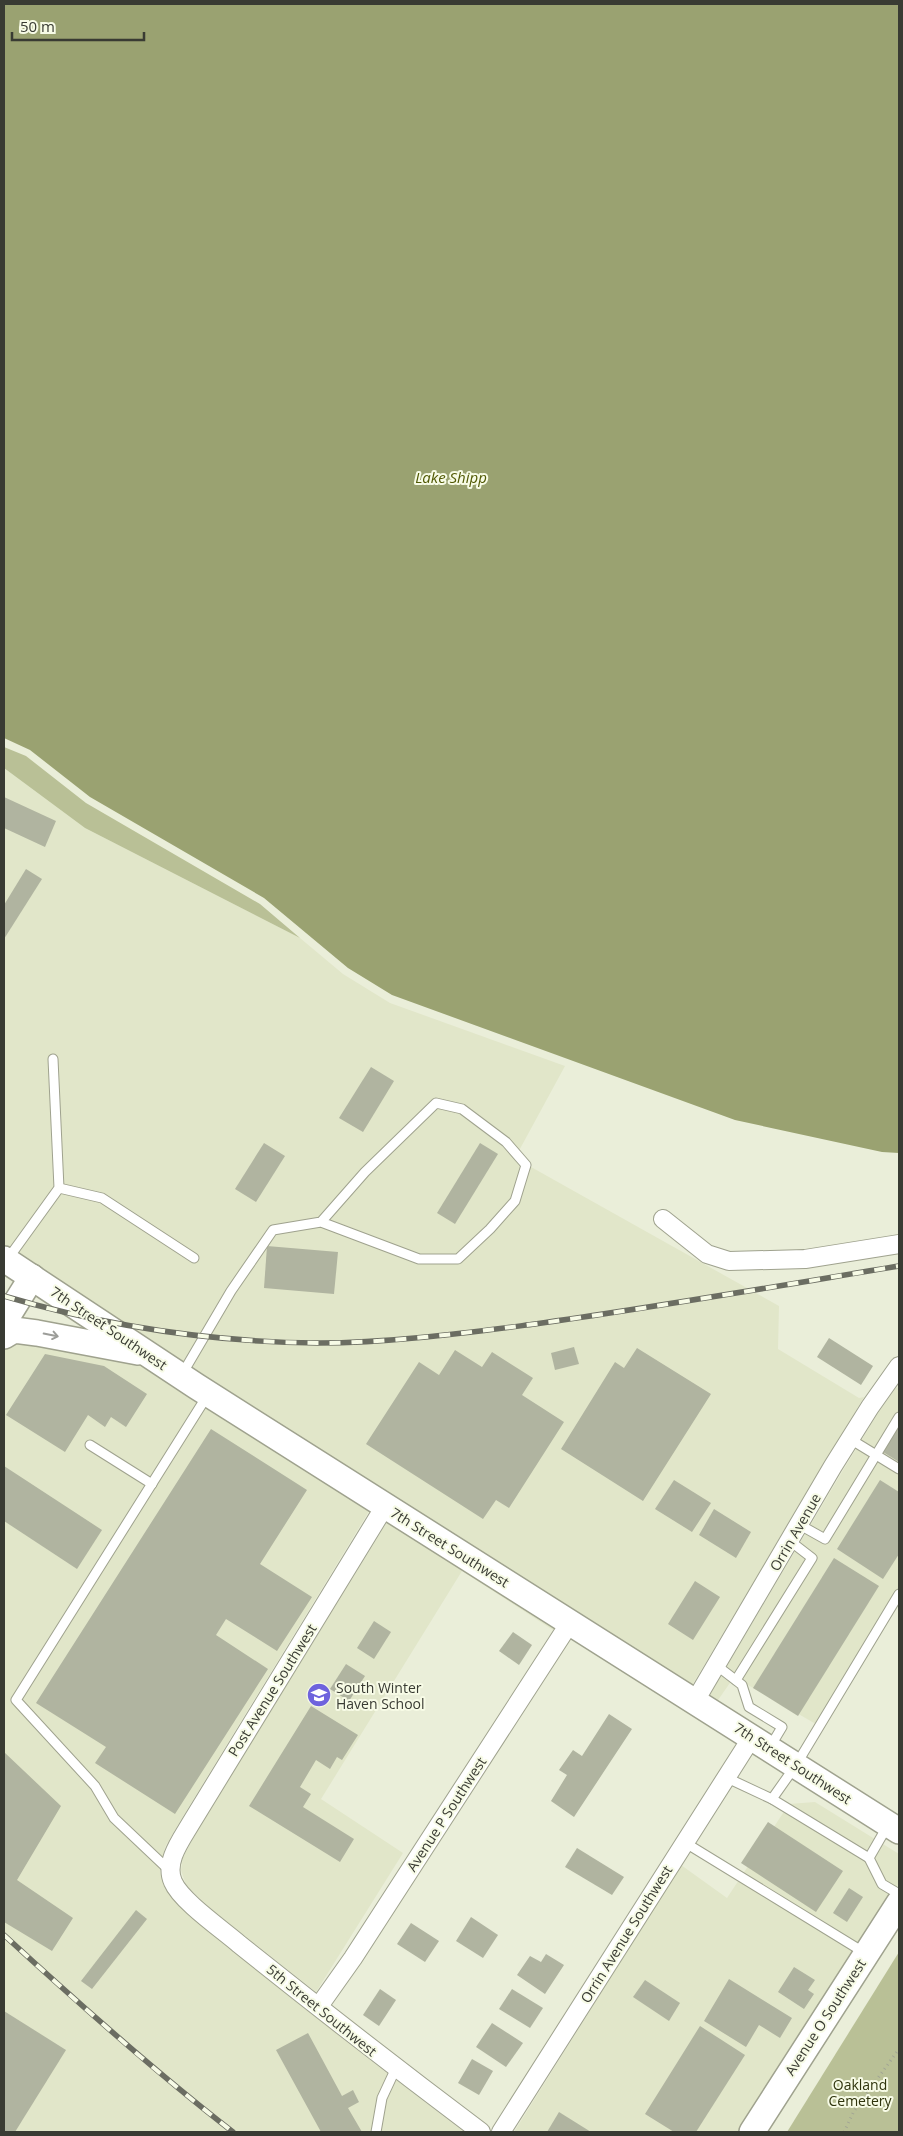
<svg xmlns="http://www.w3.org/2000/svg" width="903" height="2136" font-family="'Open Sans',sans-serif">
<rect width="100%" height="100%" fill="#eaeed9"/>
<g fill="#e1e6c9">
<polygon points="4,768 85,828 300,938 343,974 390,1003 565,1066 515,1158 779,1306 778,1349 859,1398 864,1397 691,1687 158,1349 158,1346 151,1344 4,1248"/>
<polygon points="17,1340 144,1362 371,1508 182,1818 165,1847 160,1872 165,1889 200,1923 370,2060 464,2132 4,2132 4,1347"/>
<polygon points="899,1387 899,1604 821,1727 734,1677 716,1703 708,1698 842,1472 878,1413 896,1388"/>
<polygon points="389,1519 557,1624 553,1630 462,1571 321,1799 403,1853 316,1992 212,1910 186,1885 181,1870 183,1857 199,1828"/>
<polygon points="815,1802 899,1854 899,1883 740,2132 514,2132 681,1865 727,1898 789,1804"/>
</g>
<g fill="#b9c096">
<polygon points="4,747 26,756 86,803 260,904 300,938 85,828 4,768"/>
<polygon points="899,1952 899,2132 787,2132"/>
</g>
<polygon fill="#9aa271" points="4,4 899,4 899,1153 882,1152 735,1120 392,995 348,968 264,898 90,797 30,750 4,738"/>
<g fill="#b0b4a0">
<polygon points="4,797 56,821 45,847 4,828"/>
<polygon points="26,869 42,879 4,939 4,905"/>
<polygon points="371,1067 394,1081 363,1132 339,1118"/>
<polygon points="264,1143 285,1156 256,1202 235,1189"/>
<polygon points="480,1143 498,1154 455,1224 437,1213"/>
<polygon points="267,1246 338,1252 334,1294 264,1288"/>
<polygon points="829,1338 873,1366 861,1385 817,1357"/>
<polygon points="574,1347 579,1364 555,1370 551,1353"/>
<polygon points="637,1348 711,1394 643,1501 561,1449 615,1362 624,1368"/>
<polygon points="455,1350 482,1367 492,1352 533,1378 522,1395 564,1422 509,1508 496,1500 483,1519 366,1444 419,1362 439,1375"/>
<polygon points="45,1354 104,1366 147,1394 126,1427 111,1417 105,1427 88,1415 65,1452 6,1415"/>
<polygon points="899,1426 899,1462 883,1452"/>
<polygon points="211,1429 307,1490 260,1564 312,1597 277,1651 226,1619 216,1635 268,1669 175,1814 95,1763 106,1747 36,1703"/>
<polygon points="4,1466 102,1530 77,1569 4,1521"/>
<polygon points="674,1480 711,1503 692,1532 655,1509"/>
<polygon points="880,1480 899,1492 899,1554 883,1579 837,1549"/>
<polygon points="714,1509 751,1532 736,1558 699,1535"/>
<polygon points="834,1558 879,1586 798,1716 753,1688"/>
<polygon points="695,1581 720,1597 693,1640 668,1624"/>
<polygon points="374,1621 391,1632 374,1659 357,1648"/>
<polygon points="513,1632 532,1645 519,1665 499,1651"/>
<polygon points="346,1664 365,1676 349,1701 330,1689"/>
<polygon points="311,1706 358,1735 342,1760 337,1757 330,1769 316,1760 300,1787 311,1794 303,1807 354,1839 340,1862 249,1806"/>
<polygon points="609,1714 632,1729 574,1817 551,1801 567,1775 559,1770 573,1750 582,1756"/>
<polygon points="4,1752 61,1806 17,1880 73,1918 52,1951 4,1922"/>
<polygon points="768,1822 843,1871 816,1912 741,1863"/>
<polygon points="577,1848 624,1877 612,1895 565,1867"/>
<polygon points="849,1888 863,1897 847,1922 833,1913"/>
<polygon points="136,1910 147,1919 92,1989 81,1981"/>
<polygon points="471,1917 498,1935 483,1958 456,1941"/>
<polygon points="411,1923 439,1941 425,1962 397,1944"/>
<polygon points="546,1954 564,1965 545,1994 517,1975 530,1956 541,1962"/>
<polygon points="794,1967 815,1980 808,1990 814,1994 804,2009 778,1992"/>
<polygon points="729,1979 792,2018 780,2038 759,2025 746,2047 704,2021"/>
<polygon points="645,1980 680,2003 669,2021 633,1997"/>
<polygon points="380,1989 396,2000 379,2026 363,2015"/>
<polygon points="512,1989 543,2008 530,2028 499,2009"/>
<polygon points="4,2011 66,2050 15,2132 4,2132"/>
<polygon points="492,2023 523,2043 506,2067 476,2047"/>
<polygon points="700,2026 745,2055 696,2132 674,2132 645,2114"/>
<polygon points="308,2033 342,2096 353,2090 359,2102 348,2108 362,2132 321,2132 276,2050"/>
<polygon points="472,2059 493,2071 479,2095 458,2083"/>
<polygon points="559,2112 591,2132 547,2132"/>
</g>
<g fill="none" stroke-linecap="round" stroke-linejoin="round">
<g stroke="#9fa28e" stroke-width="11">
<g id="lane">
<polyline points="59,1188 102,1198 194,1258"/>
<polyline points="7,1260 59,1188 53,1059"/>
<polyline points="181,1376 231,1291 273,1230 321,1222 419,1259 458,1259 490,1229 515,1201 526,1165 506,1142 462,1109 436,1103 365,1172 321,1222"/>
<polyline points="850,1439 899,1469"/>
<polyline points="90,1445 152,1484"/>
<polyline points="800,1525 825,1539 899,1417"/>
<polyline points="716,1665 742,1685 749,1707 782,1727 770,1747"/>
<polyline points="736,1680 812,1558 790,1541"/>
<polyline points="725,1777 772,1799"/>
<polyline points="888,1825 869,1858 882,1884 899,1894"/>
<polyline points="684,1842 865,1953"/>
<polyline points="869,1858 772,1799 796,1765 899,1594"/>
<polyline points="170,1871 114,1818 95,1786 16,1700 207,1396"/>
<polyline points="376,2132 382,2098 396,2068"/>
</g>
</g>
<g stroke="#9fa28e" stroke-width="20">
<g id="street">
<polyline points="663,1219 707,1254 729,1261 805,1259 899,1244"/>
<path d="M385,1506L191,1823C181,1840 164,1862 173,1882C181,1901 223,1930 239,1944C319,2008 400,2071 481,2132"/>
<polyline points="695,1701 833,1466 870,1407 899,1366"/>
<polyline points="319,2006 353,1958 571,1621"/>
<polyline points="501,2132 752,1737"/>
</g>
</g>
<g stroke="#9fa28e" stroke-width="28">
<g id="secondary">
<polyline points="4,1259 196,1386 899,1831"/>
<polyline points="4,1322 32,1277"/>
<polyline points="4,1336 14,1330 37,1333 138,1352"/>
<polyline points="752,2132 899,1903"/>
</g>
</g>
<polyline stroke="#a1a494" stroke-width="3" stroke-dasharray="1 4" stroke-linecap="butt" points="844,2132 854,2111 899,2049"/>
<use href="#lane" stroke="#fff" stroke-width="9"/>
<use href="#street" stroke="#fff" stroke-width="18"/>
<use href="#secondary" stroke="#fff" stroke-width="25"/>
<g stroke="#6b6d62" stroke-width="5.5">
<g id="rail">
<path d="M4,1296C105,1326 212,1342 318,1343C390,1343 464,1333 535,1324C657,1307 778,1286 899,1266"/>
<path d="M4,1935C78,2003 153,2070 233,2132"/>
</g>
</g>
<use href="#rail" stroke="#f7fbe6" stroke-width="4" stroke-dasharray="11" stroke-linecap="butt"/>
</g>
<defs><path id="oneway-shaft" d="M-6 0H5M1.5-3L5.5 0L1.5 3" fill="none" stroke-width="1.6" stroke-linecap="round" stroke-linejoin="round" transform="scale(1.25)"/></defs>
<use stroke="#9c9d99" href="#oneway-shaft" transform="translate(51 1335) rotate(11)"/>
<defs>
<g id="school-disc" transform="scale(1.25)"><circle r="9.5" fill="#6e63dd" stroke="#f7fbe6"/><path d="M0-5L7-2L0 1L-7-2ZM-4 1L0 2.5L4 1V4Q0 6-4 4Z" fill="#fff"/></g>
</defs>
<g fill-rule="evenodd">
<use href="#school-disc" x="319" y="1695"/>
</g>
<g text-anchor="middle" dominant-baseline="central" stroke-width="4" stroke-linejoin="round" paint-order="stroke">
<g font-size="14" fill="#393b33" stroke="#f7fbe6">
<text transform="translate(109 1328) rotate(34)">7th Street Southwest</text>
<text transform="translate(795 1532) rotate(-60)">Orrin Avenue</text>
<text transform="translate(450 1547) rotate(32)">7th Street Southwest</text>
<text transform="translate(272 1690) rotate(-58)">Post Avenue Southwest</text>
<text transform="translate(793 1763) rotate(33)">7th Street Southwest</text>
<text transform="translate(446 1814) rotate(-57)">Avenue P Southwest</text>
<text transform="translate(626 1934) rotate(-58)">Orrin Avenue Southwest</text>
<text transform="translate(322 2010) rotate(39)">5th Street Southwest</text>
<text transform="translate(825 2017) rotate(-57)">Avenue O Southwest</text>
</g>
<g font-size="14" fill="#393b33" stroke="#f7fbe6" text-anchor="start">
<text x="336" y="1687">South Winter<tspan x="336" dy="16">Haven School</tspan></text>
</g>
<g font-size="14" fill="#2f340c" stroke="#f7fbe6">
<text x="860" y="2084">Oakland<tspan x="860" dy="16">Cemetery</tspan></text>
</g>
<g font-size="15" font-style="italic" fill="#515904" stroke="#f7fbe6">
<text x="451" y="477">Lake Shipp</text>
</g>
</g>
<rect width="903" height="2136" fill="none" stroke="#393b33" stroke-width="10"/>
<path d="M12 32v8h132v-8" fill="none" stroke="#393b33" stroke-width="2.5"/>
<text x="20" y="32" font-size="15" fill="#393b33" stroke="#f7fbe6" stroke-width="4" paint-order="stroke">50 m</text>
</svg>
